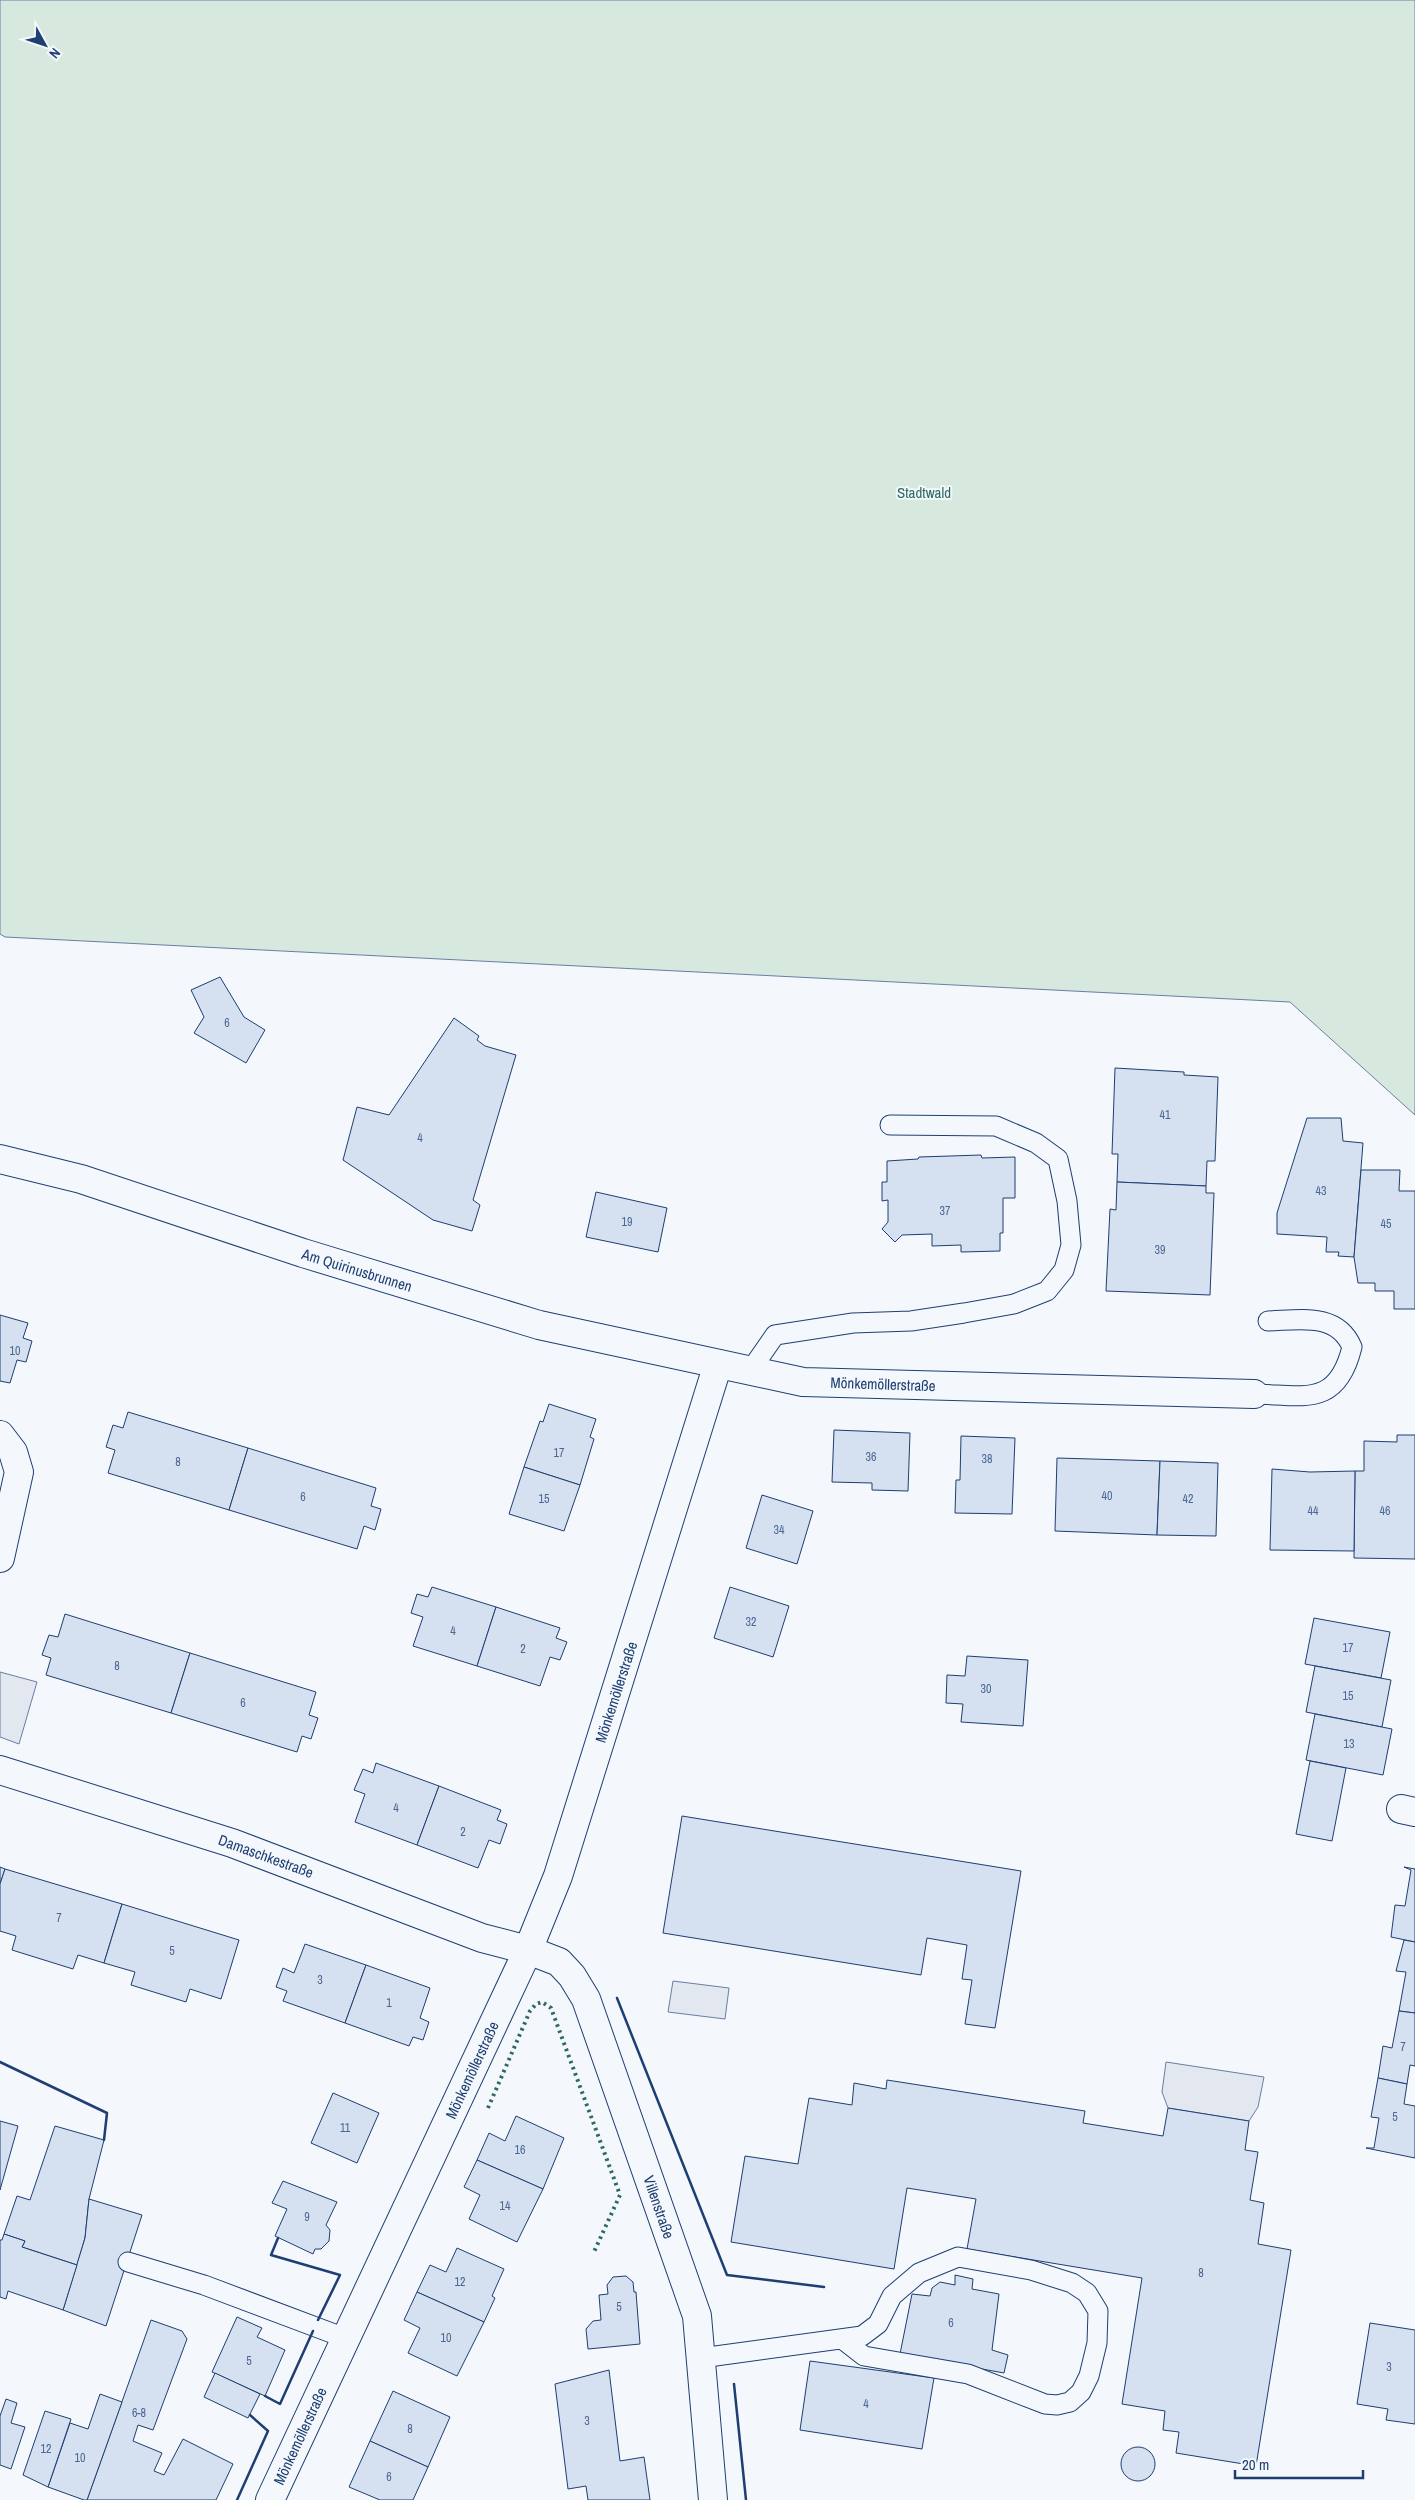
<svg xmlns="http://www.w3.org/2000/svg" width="1415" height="2500" font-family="'Archivo Narrow',sans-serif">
<rect width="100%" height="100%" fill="#f4f7fb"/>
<polygon fill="#d7e8df" stroke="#687fa3" points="0,0 1415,0 1415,1115 1290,1002 5,937 0,934"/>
<g fill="#e3e8f0" stroke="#687fa3">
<polygon points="0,1672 37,1682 19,1744 0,1737"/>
<polygon points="673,1981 729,1988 725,2019 668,2012"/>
<polygon points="1166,2062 1264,2077 1258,2107 1249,2121 1168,2108 1162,2092"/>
</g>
<g fill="#d5e0f0" stroke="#1d3f73">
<polygon points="220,977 244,1017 265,1030 246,1063 194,1033 204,1017 191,990"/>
<polygon points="454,1018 479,1036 477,1040 485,1046 516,1055 473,1200 480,1205 472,1231 433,1220 343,1160 357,1107 389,1115"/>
<polygon points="1115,1068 1184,1072 1184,1075 1218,1077 1215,1161 1207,1161 1206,1186 1117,1182 1118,1154 1112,1154"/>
<polygon points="1307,1118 1341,1118 1343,1141 1363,1143 1354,1257 1338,1256 1339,1252 1326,1252 1327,1237 1277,1234 1277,1213"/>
<polygon points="981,1155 982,1158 1015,1157 1015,1198 1003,1198 1003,1233 1000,1233 1000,1251 961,1252 961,1245 932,1246 932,1234 902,1235 895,1242 882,1229 888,1222 888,1200 882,1201 882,1182 887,1182 887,1161 918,1159 919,1157"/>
<polygon points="1361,1170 1400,1170 1399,1191 1415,1191 1415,1309 1394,1309 1394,1291 1375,1291 1375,1283 1358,1283 1354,1257"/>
<polygon points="1117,1182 1206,1186 1206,1193 1214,1193 1210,1295 1106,1291 1110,1209 1116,1210"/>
<polygon points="596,1192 667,1208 658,1252 586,1237"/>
<polygon points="0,1315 28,1323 23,1338 32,1341 26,1362 17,1360 10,1383 0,1381"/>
<polygon points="549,1404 596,1419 590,1437 594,1439 580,1485 524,1467 540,1421 543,1422"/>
<polygon points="128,1412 248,1448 229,1510 108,1473 115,1450 106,1447 113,1425 123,1428"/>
<polygon points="834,1430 910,1433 908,1491 872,1490 872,1483 832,1482"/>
<polygon points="1397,1435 1415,1435 1415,1559 1354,1558 1355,1471 1364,1471 1364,1441 1397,1442"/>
<polygon points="961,1436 1015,1438 1012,1514 955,1513 956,1480 960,1480"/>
<polygon points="248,1448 376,1488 371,1506 381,1509 375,1530 364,1526 357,1549 229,1510"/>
<polygon points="1057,1458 1160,1461 1157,1535 1055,1531"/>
<polygon points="1160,1461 1218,1463 1216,1536 1157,1535"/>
<polygon points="524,1467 580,1485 564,1531 509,1514"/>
<polygon points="1272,1469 1310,1472 1355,1471 1354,1551 1270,1550"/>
<polygon points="762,1495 813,1511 797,1564 746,1548"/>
<polygon points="432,1587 496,1607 477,1666 413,1646 423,1617 411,1613 417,1594 428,1597"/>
<polygon points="730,1587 789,1606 773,1657 714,1638"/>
<polygon points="496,1607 560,1628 556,1638 567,1642 560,1660 550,1657 540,1686 477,1666"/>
<polygon points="65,1614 190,1653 171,1713 46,1675 51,1658 42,1655 49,1635 58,1637"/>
<polygon points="1314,1618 1390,1632 1381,1678 1305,1664"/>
<polygon points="190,1653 316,1692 309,1715 318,1718 311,1739 302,1736 297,1752 171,1713"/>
<polygon points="967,1656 1028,1660 1023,1726 961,1722 963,1704 946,1703 947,1675 965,1676"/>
<polygon points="1315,1666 1391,1680 1382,1727 1306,1712"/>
<polygon points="1315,1714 1392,1729 1383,1775 1306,1760"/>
<polygon points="1310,1761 1346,1768 1332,1841 1296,1834"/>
<polygon points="376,1763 439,1786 417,1845 355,1822 365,1794 354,1790 363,1769 373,1773"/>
<polygon points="439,1786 501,1810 497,1820 507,1824 500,1844 489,1840 478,1868 417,1845"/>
<polygon points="682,1816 1021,1871 995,2028 965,2024 972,1980 962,1979 967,1945 927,1938 921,1975 663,1933"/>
<polygon points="0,1867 5,1869 0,1884"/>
<polygon points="1404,1867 1415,1869 1415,1942 1391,1937 1395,1905 1405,1906 1411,1870"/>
<polygon points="5,1869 122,1904 104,1963 78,1955 73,1969 12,1950 16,1936 0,1931 0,1884"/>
<polygon points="122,1904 239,1940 221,1999 190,1989 186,2002 131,1985 135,1972 104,1963"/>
<polygon points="1404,1940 1415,1942 1415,2013 1399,2011 1406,1972 1396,1971"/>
<polygon points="305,1944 366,1965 345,2023 283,2001 287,1991 276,1987 283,1968 294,1973"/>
<polygon points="366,1965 430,1988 420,2018 429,2022 423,2040 413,2037 409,2046 345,2023"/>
<polygon points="1399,2011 1415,2013 1415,2066 1410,2065 1407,2084 1378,2078 1383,2046 1392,2048"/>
<polygon points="1378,2078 1407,2084 1404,2104 1415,2106 1415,2158 1366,2148 1374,2148 1379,2118 1371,2117"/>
<polygon points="887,2080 1085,2111 1083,2123 1163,2136 1168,2108 1249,2121 1245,2150 1258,2152 1250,2200 1264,2203 1258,2244 1291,2250 1256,2466 1176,2453 1179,2432 1163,2430 1165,2411 1122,2404 1142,2278 967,2249 976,2199 907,2188 894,2269 731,2242 745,2156 798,2164 809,2098 852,2105 854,2083 886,2089"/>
<polygon points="333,2093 379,2113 357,2163 311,2143"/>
<polygon points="516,2116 564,2138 543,2189 477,2160 489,2133 505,2141"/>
<polygon points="0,2121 18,2126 0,2190"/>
<polygon points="55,2126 104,2140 89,2199 85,2238 77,2265 22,2247 25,2241 4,2234 17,2196 30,2200"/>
<polygon points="477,2160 543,2189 517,2242 469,2219 480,2195 464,2187"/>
<polygon points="283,2181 337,2202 326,2225 330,2230 329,2241 321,2249 315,2249 313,2254 275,2236 287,2209 272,2203"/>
<polygon points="89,2199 142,2215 106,2326 63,2310 85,2238"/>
<polygon points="4,2234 25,2241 22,2247 77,2265 63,2310 8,2291 6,2299 0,2297 0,2240 2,2240"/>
<polygon points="457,2248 504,2269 492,2296 495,2298 484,2322 417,2292 430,2265 446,2272"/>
<polygon points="955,2275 973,2279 972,2289 999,2294 992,2350 1008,2355 1004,2373 900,2354 912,2294 930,2296 932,2288 940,2282 955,2285"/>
<polygon points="626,2276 633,2282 634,2292 636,2292 640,2344 588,2349 586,2329 593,2321 601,2320 599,2295 608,2294 607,2285 613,2277"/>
<polygon points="417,2292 484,2322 457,2376 408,2353 420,2328 404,2320"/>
<polygon points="237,2317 262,2328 257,2337 285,2350 265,2396 212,2372"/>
<polygon points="151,2320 182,2331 187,2339 153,2430 138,2425 133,2441 162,2453 154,2471 164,2475 183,2439 233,2464 216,2500 87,2500"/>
<polygon points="1370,2323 1415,2330 1415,2424 1386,2420 1388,2409 1357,2404"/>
<polygon points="810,2361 934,2378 922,2449 800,2430"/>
<polygon points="609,2370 620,2461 644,2457 650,2500 588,2500 586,2486 568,2489 555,2384"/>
<polygon points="215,2373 260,2394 248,2418 204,2397"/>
<polygon points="393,2391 450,2417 428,2467 370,2441"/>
<polygon points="100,2394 122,2402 87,2500 84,2500 48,2487 70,2423 88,2429"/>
<polygon points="6,2399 17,2403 11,2423 25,2427 11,2469 0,2465 0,2416"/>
<polygon points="45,2411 71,2419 48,2487 23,2475"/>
<polygon points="370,2441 428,2467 413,2500 380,2500 349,2487"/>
<circle cx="1138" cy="2464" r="17"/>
</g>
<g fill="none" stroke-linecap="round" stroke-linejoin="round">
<g stroke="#1d3f73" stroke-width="21">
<g id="service">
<polyline points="750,1371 775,1335 853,1323 911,1321 964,1313 1014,1304 1047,1291 1064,1270 1071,1245 1067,1201 1058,1159 1036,1143 996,1126 890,1125"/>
<path d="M1254,1394C1304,1395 1337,1408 1352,1347C1337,1312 1300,1320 1268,1321"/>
<polyline points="128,2262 204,2285 345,2338"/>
<polyline points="701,2358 862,2336 878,2324 892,2296 919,2273 958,2257 1031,2270 1072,2283 1087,2293 1098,2311 1097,2343 1089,2376 1081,2392 1070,2402 1057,2405 1045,2404 968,2374 864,2356 842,2339"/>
</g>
</g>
<g stroke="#1d3f73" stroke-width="30">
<g id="minor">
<polyline points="0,1159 81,1179 303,1253 539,1325 803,1382 1254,1394"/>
<polyline points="0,1435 13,1452 19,1472 0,1558"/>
<polyline points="0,1770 232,1843 482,1938 528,1950 559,1962 572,1976 586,1999 697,2316 713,2500"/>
<polyline points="1401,1809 1415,1812"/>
<polyline points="270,2500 528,1950 558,1876 718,1364"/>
</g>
</g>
<use href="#service" stroke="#f4f7fb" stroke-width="19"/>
<use href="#minor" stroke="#f4f7fb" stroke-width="28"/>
<polyline stroke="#2c6c60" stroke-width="4" stroke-dasharray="2.5 4" stroke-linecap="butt" points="488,2108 530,2011 536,2004 542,2002 551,2008 620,2195 593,2254"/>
<g stroke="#1d3f73" stroke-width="2.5">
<polyline points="617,1998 727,2275 824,2287"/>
<polyline points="0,2062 107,2113 104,2140"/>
<polyline points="278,2238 271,2255 340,2275 318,2320"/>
<polyline points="734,2384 746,2500"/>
<polyline points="265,2396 280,2404 313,2331"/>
<polyline points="237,2500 268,2431 250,2415"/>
</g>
</g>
<g text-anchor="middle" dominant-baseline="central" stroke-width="4" stroke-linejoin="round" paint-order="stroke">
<g font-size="12" fill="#4b6792">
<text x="227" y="1023">6</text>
<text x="1165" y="1115">41</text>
<text x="420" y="1138">4</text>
<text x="1321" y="1191">43</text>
<text x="945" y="1211">37</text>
<text x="627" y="1222">19</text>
<text x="1386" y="1224">45</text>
<text x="1160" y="1250">39</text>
<text x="15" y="1351">10</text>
<text x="559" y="1453">17</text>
<text x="871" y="1457">36</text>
<text x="987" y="1459">38</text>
<text x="178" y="1462">8</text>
<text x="1107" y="1496">40</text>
<text x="303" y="1497">6</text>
<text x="544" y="1499">15</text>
<text x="1188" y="1499">42</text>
<text x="1313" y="1511">44</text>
<text x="1385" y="1511">46</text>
<text x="779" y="1530">34</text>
<text x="751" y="1622">32</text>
<text x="453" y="1631">4</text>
<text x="1348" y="1648">17</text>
<text x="523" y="1649">2</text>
<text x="117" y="1666">8</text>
<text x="986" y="1689">30</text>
<text x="1348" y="1696">15</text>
<text x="243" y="1703">6</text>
<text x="1349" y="1744">13</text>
<text x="396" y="1808">4</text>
<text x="463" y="1832">2</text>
<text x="59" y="1918">7</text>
<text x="172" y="1951">5</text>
<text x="320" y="1980">3</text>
<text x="389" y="2003">1</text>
<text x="1403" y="2047">7</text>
<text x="1395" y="2117">5</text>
<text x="345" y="2128">11</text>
<text x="520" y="2150">16</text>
<text x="505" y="2206">14</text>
<text x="307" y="2217">9</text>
<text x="1201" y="2273">8</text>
<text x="460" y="2282">12</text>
<text x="619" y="2307">5</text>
<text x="951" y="2323">6</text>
<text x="446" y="2338">10</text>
<text x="249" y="2361">5</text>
<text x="1389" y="2367">3</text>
<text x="866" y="2404">4</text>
<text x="139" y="2413">6-8</text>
<text x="587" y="2421">3</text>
<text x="410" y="2429">8</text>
<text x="46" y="2449">12</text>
<text x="80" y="2458">10</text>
<text x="389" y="2477">6</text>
</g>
<g font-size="15" fill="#2c6c60" stroke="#f4f7fb">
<text x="924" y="492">Stadtwald</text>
</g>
<g font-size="15" fill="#1d3f73" stroke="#f4f7fb">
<text transform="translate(357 1270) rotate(17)">Am Quirinusbrunnen</text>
<text transform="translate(883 1384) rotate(2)">Mönkemöllerstraße</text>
<text transform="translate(616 1692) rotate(-72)">Mönkemöllerstraße</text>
<text transform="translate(266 1856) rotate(20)">Damaschkestraße</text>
<text transform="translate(472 2070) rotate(-65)">Mönkemöllerstraße</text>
<text transform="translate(659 2207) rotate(71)">Villenstraße</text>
<text transform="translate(300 2436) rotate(-65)">Mönkemöllerstraße</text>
</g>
</g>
<g transform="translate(45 45) rotate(130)" stroke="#f4f7fb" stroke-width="4" paint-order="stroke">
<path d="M0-4L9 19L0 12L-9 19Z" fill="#1d3f73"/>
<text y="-8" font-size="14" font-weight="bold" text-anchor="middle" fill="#1d3f73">N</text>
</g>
<path d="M1235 2470v8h128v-8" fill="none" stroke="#1d3f73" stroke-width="2.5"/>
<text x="1242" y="2470" font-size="15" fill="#1d3f73" stroke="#f4f7fb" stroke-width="4" paint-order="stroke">20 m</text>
</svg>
